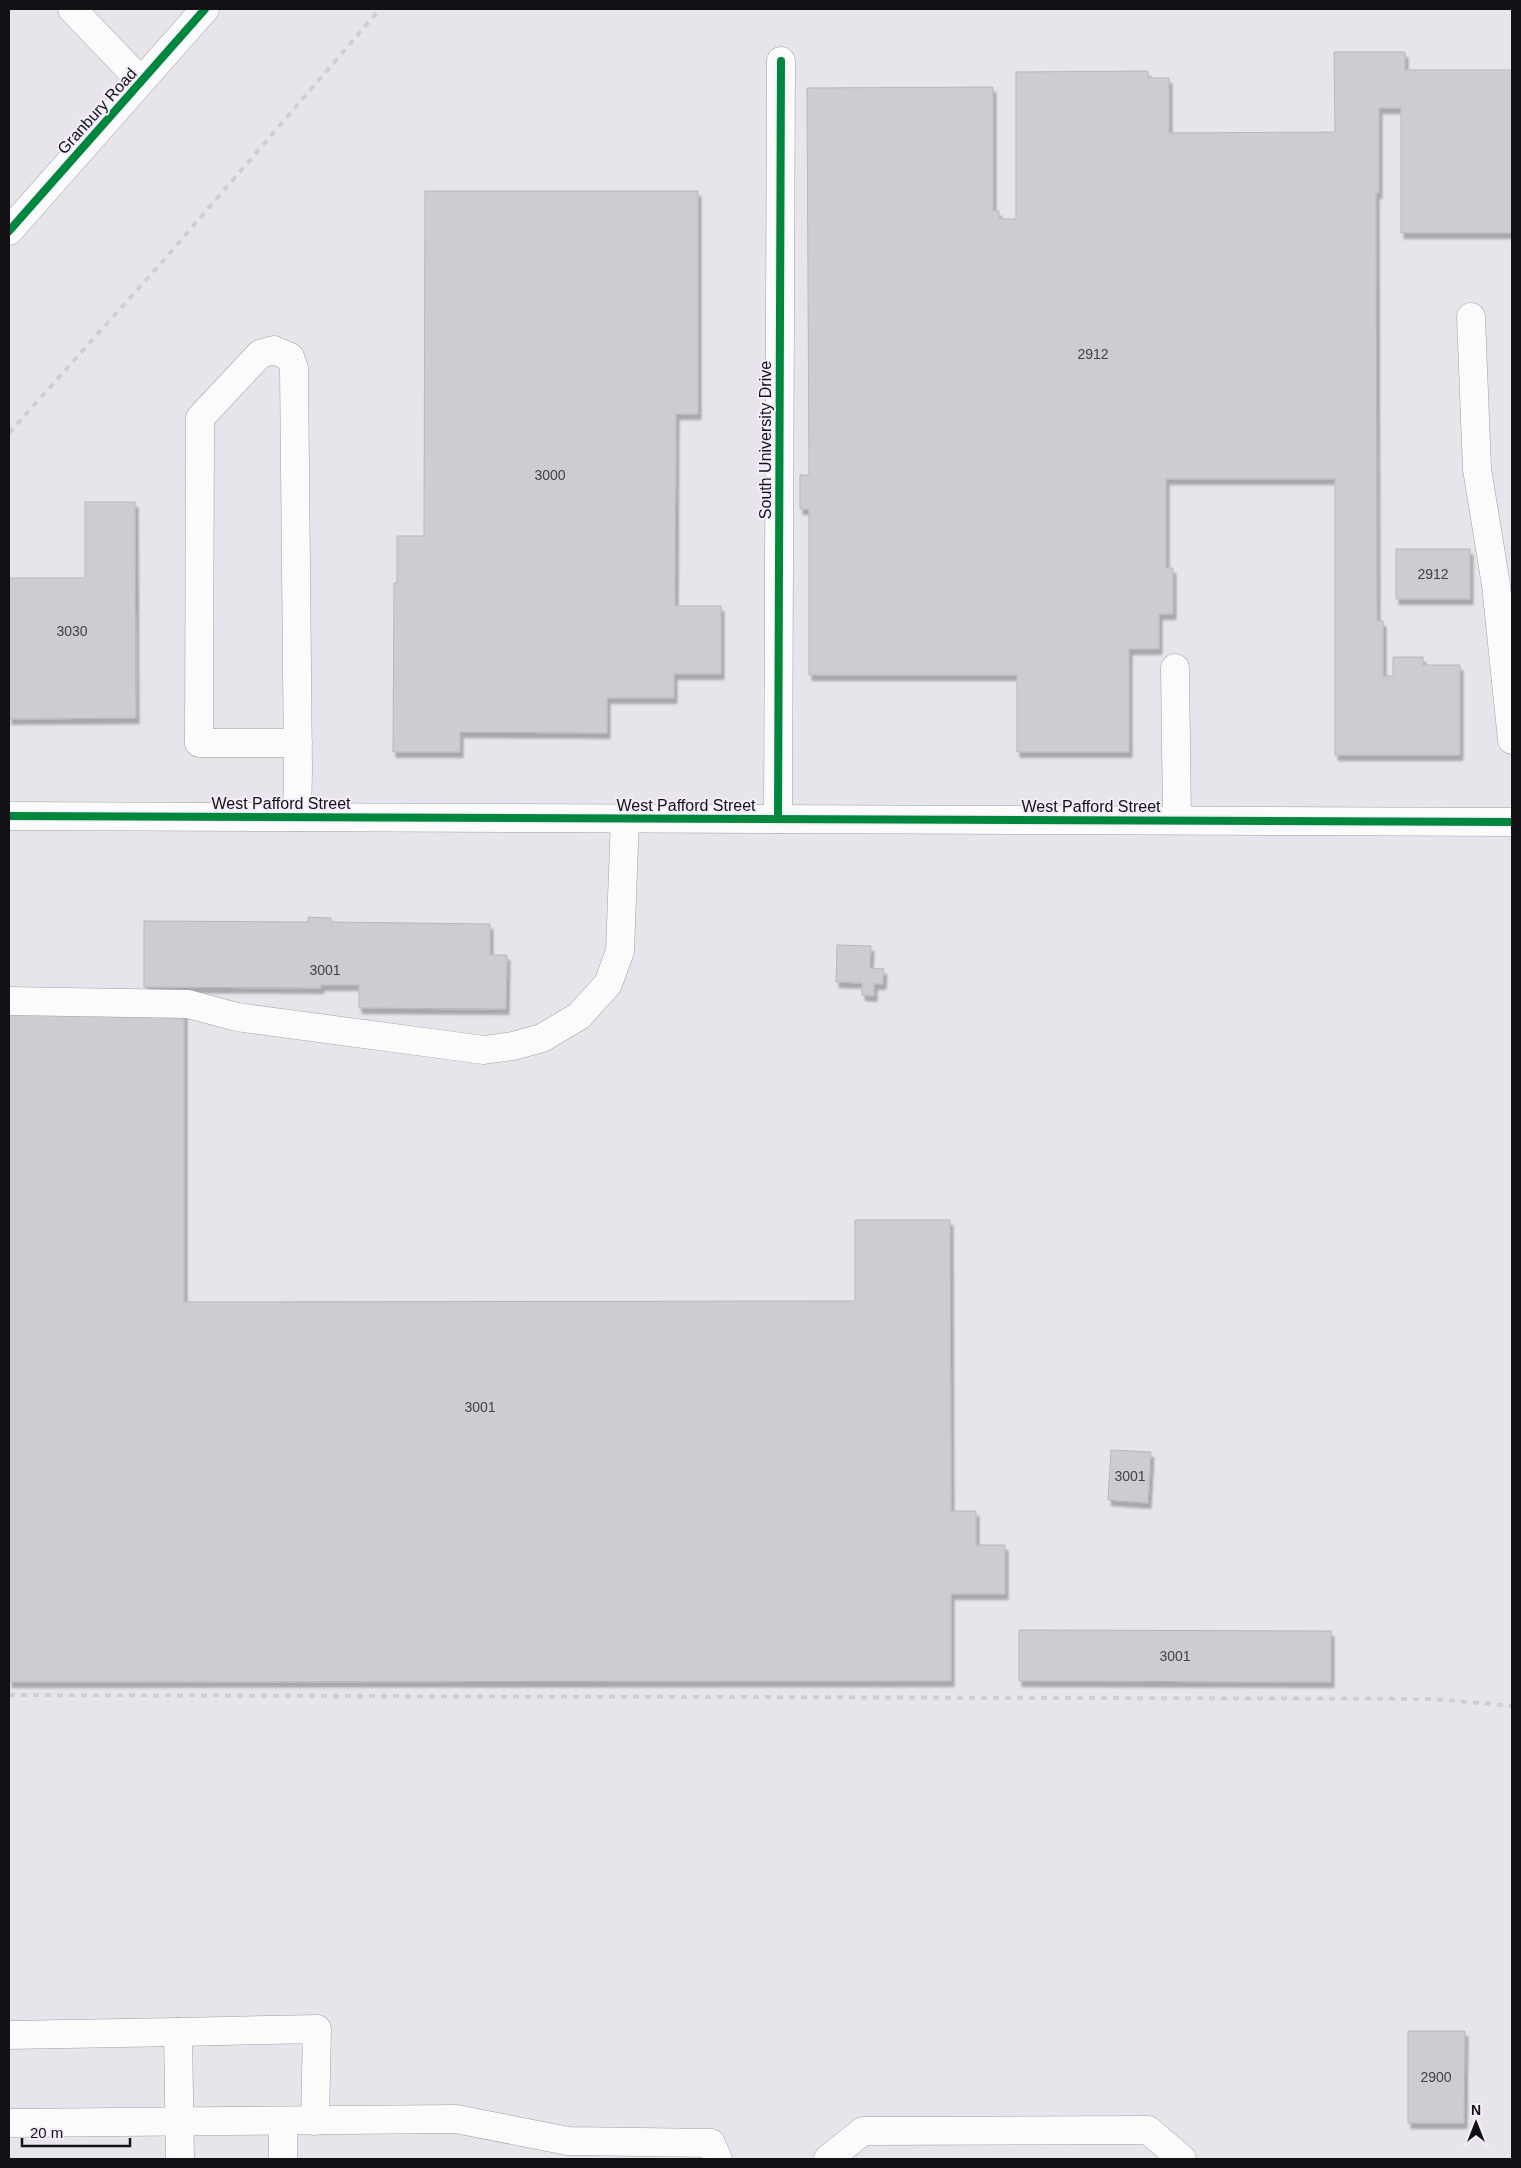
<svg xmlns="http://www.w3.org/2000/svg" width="1521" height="2168" font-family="Arial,sans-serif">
<defs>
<filter id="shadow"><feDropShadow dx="3" dy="5.5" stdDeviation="1" flood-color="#0004"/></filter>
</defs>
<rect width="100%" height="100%" fill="#e7e4eb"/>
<g fill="#ccccd1" stroke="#b8b7bd" filter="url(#shadow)">
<polygon points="1334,52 1405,52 1405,70 1512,70 1512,233 1401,233 1401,108 1379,108 1379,193 1376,193 1377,621 1383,621 1383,676 1393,676 1393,657 1423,657 1423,665 1460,665 1460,755 1335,755 1335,479 1166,479 1166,568 1173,568 1173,614 1159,614 1159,649 1129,649 1129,752 1017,752 1017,675 809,675 809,509 800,509 800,475 809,475 807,88 993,87 993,211 999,211 999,219 1016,219 1016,72 1148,71 1148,78 1169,78 1169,133 1335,132"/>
<polygon points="425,191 698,191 698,414 676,414 675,606 721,606 721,674 674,674 674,698 607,698 607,733 460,732 460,752 393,752 394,583 397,583 397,536 424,536"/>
<polygon points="85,502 135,502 136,718 9,719 9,578 85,578"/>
<rect x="1396" y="549" width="74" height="50"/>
<polygon points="308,917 331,918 331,922 490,924 490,955 507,955 506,1009 359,1008 359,985 321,985 321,988 144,987 144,921 308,922"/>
<polygon points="837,945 871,946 870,968 884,969 883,984 874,984 874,996 862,995 862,983 836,982"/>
<polygon points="9,1011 184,1011 184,1302 855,1301 855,1220 950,1220 951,1511 976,1511 976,1545 1005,1545 1005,1594 951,1594 951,1681 9,1682"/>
<polygon points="1111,1450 1151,1452 1148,1503 1108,1500"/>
<polygon points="1019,1630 1331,1631 1331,1682 1019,1681"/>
<polygon points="1408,2031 1465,2031 1464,2123 1408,2123"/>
</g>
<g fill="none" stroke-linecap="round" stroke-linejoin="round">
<g stroke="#a09ea2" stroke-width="29">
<g id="minor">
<polyline points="72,9 141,81"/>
<polyline points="9,231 205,9"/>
<polyline points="1471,317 1477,469 1496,585 1512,740"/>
<polyline points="1175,668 1177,820"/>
<polyline points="9,816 1512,822"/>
<polyline points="297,817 298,769 294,368 290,357 274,350 260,354 200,418 199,743 298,743"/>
<polyline points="778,819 781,61"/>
<polyline points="9,1001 188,1004 237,1017 484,1050 513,1046 542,1038 579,1016 608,984 620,951 625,818"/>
<polyline points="178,2032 317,2029 315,2121"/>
<polyline points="9,2035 178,2032 180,2159"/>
<polyline points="9,2123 456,2119 568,2141 711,2143 718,2159"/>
<polyline points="283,2159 283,2121"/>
<polyline points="828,2159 863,2131 1148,2130 1182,2159"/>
</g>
</g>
<use href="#minor" stroke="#fbfbfc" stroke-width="28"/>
<g stroke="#cfced1" stroke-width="4" stroke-dasharray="6 6" stroke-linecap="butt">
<polyline points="9,433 163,261 380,9"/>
<polyline points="9,1695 1435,1699 1512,1706"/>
</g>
<g stroke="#f4eefb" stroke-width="11">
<g id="cycleway">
<polyline points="9,231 205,9"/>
<polyline points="9,816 1512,822"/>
<polyline points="778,819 781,61"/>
</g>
</g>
<use href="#cycleway" stroke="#00873e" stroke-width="8"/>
</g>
<g text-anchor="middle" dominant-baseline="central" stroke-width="4" stroke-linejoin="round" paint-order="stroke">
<g font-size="14" fill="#424146">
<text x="1093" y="354">2912</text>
<text x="550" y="475">3000</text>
<text x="1433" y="574">2912</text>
<text x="72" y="631">3030</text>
<text x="325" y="970">3001</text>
<text x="480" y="1407">3001</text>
<text x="1130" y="1476">3001</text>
<text x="1175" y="1656">3001</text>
<text x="1436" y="2077">2900</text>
</g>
<g font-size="16" fill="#121015" stroke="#f4eefb">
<text transform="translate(97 111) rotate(-48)">Granbury Road</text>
<text transform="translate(765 440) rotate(-90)">South University Drive</text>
<text x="281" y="803">West Pafford Street</text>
<text x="686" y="805">West Pafford Street</text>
<text x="1091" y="806">West Pafford Street</text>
</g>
</g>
<rect width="1521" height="2168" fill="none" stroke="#121015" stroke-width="20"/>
<g transform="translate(1476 2123)" stroke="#f4eefb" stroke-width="4" paint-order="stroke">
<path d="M0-4L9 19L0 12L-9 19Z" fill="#121015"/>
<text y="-8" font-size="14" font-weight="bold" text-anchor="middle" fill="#121015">N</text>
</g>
<path d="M22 2138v8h108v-8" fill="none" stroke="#121015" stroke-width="2.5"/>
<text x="30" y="2138" font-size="15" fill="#121015" stroke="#f4eefb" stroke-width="4" paint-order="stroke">20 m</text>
</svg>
